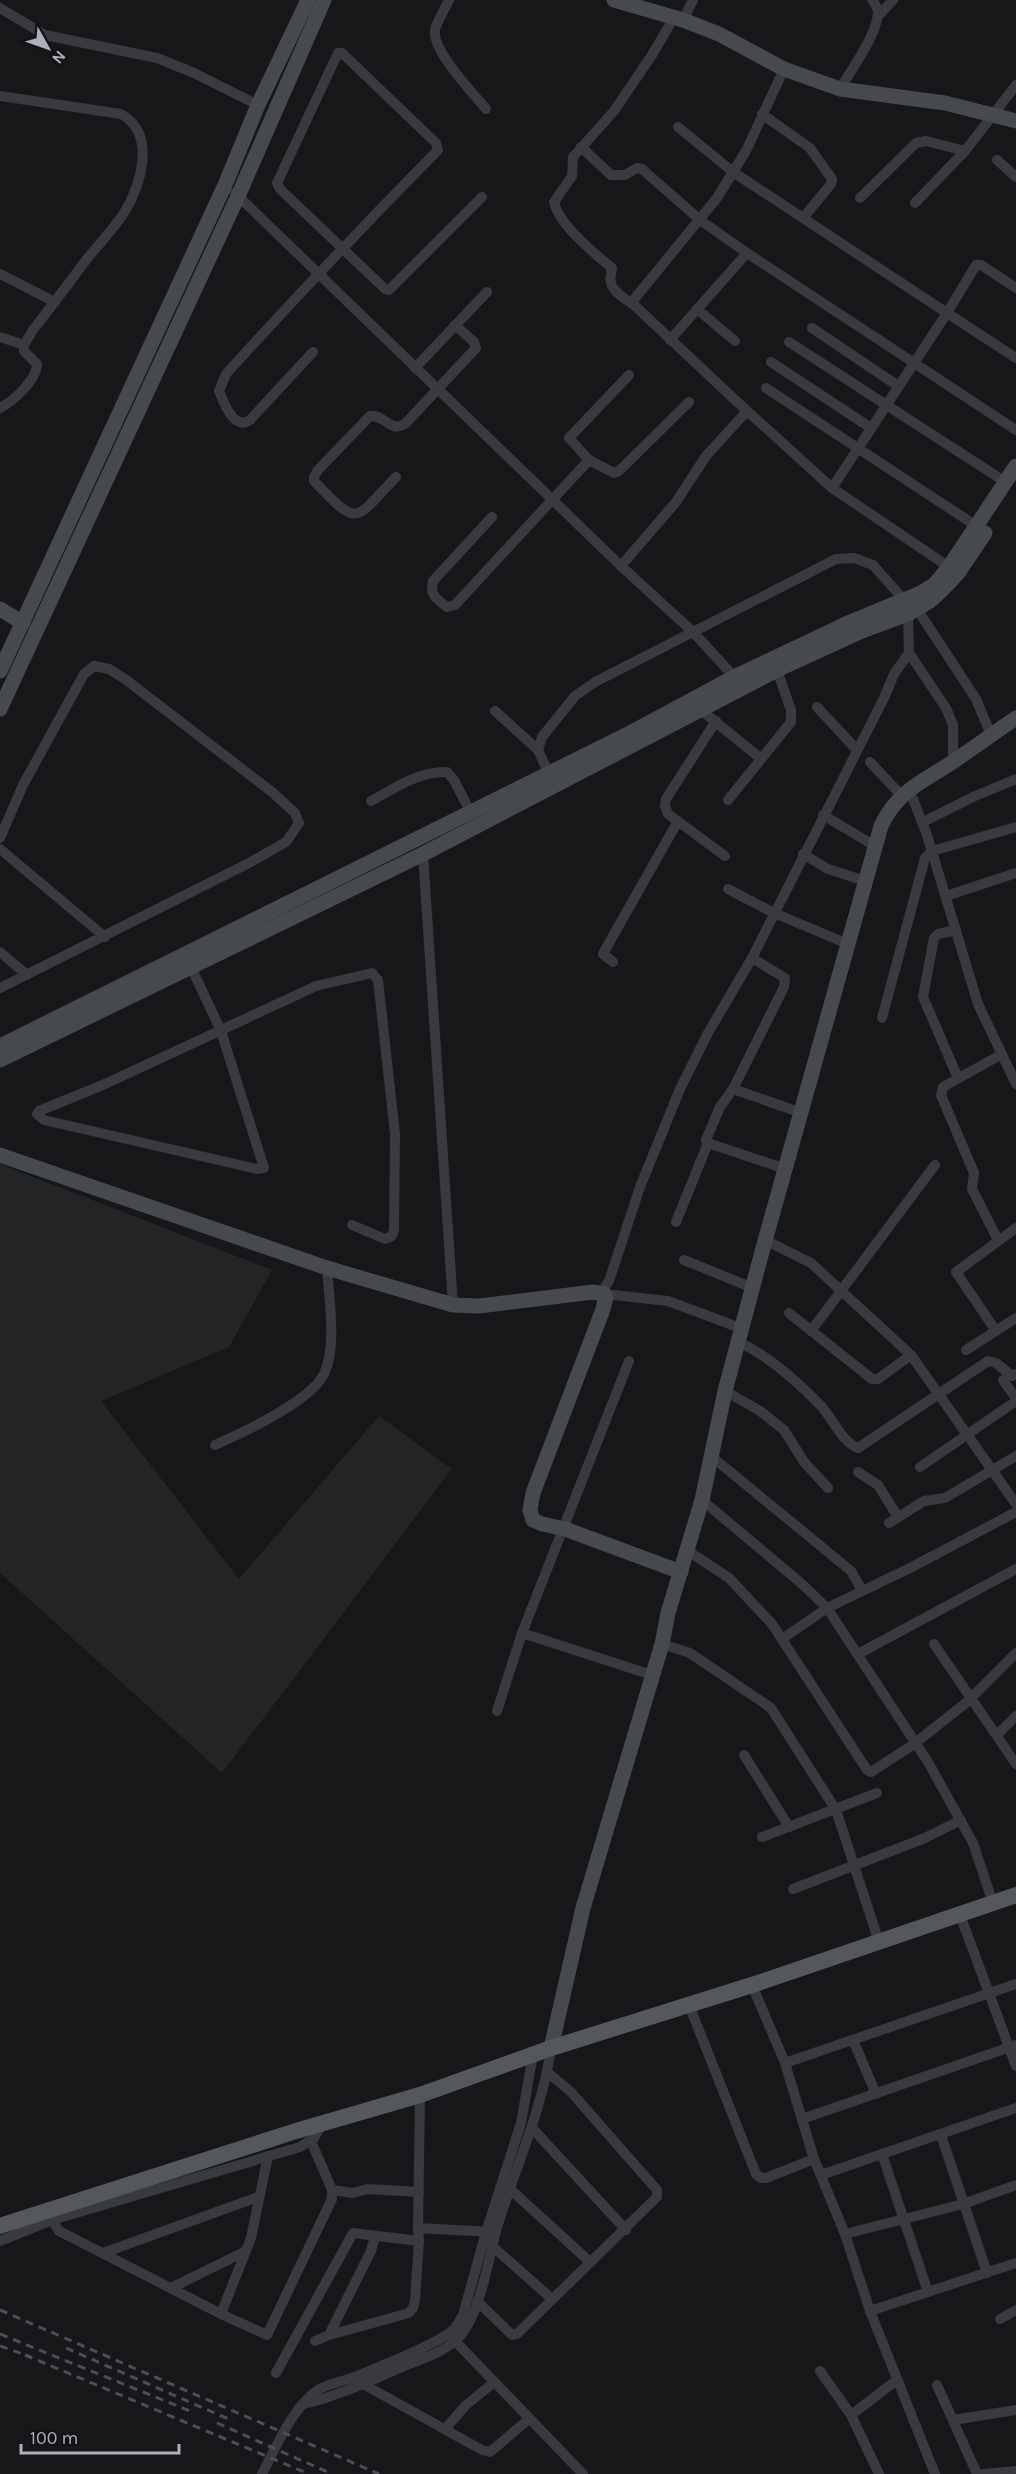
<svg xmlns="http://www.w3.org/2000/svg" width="1016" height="2474" font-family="Karla,sans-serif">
<rect width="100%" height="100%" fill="#171719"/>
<polygon fill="#232426" points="0,1164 272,1270 229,1347 101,1401 239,1579 379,1416 452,1469 222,1773 0,1573"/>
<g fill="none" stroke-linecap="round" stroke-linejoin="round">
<g stroke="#383a3e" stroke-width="10">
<path d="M449,0C445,9 437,21 435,30C432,51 473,93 486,109"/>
<polyline points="0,8 45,35 157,58 194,73 258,105"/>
<polyline points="878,16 893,0"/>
<polyline points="683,20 693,0"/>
<polyline points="784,69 746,151 717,198 635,298 633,304 733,398 832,488 949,567"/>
<path d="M840,89C851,70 877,35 878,13C878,7 875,4 872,0"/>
<path d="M0,96L121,114C157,134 141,185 124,213C112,231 96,247 83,264C67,286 50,308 33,330L24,345V351L37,364C37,379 14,401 0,408"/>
<polyline points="762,114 810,148 832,179 831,184 803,218"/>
<polyline points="678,127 733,172 947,313 976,265 981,265 1016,288"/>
<polyline points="581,147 611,175 625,175 637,168 642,169 700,220 747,253 1016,430"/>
<polyline points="997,160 1016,177"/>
<polyline points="235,193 621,566 693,632 738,681"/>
<polyline points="860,198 916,143 926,141 965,151"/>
<polyline points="915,203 965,151 1016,85"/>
<polyline points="0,274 55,302"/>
<path d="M633,304C625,299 613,292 611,283C609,278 612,273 612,268C594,253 559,225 554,202L572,176L573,157L614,111L652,55L673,19"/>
<polyline points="697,309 735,341"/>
<polyline points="812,328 898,386"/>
<polyline points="0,337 24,345"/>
<polyline points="670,340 747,253"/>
<polyline points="789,342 1007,483"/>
<path d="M313,352L250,420C234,431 224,403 219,391L226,374C295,298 366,223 438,150L436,143L342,53H338L277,183L280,189L385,289L389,290L482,197"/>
<polyline points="771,362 871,428"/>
<polyline points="415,368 487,292"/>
<polyline points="766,388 978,527"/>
<polyline points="589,460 569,438 629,375"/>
<path d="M396,477C353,522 359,528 314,481V477L318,470L370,416C384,414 390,433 405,424L476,348L474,342L455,325"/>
<polyline points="832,488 947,313 1016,358"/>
<path d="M492,517L433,581C429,595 437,599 447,607L455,605L589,460L614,473L619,471L689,402"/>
<polyline points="621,566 676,502 706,456 747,411"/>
<polyline points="917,609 976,699 991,735"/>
<polyline points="817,707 857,750"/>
<polyline points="701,710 760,758"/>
<polyline points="495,711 538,750"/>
<polyline points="716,721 666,799 665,806 668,814 725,856"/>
<polyline points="870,762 901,795"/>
<polyline points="549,774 538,750 542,737 575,696 595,682 836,559 854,558 873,565 904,600 908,614 909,653 946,708 953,725 953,762"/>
<polyline points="909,789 927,835 978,1004 1016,1084"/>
<polyline points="728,800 791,722 791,710 777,670"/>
<path d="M371,801C395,788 419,771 447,772L454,780L471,813"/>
<polyline points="823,815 875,846"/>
<polyline points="923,822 975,796 1016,779"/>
<polyline points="0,838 23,785 84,674 94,666 109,669 125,679 272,792 295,813 299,823 286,842 249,863 0,988"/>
<polyline points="0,849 105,937"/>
<polyline points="423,854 453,1305"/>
<polyline points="803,854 828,869 865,881"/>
<polyline points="728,889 774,913 848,944"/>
<polyline points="946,896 1016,873"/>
<polyline points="956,930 938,934 934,938 923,997 958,1078"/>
<polyline points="0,952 27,975"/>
<polyline points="752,958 785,978 784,987 733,1089 720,1107 706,1140 708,1143 786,1169"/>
<polyline points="613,962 603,954 605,950 678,821"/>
<polyline points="190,965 221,1031 264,1168 257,1169 44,1120 37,1114 39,1111 105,1084 316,986 372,973 378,980 395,1134 394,1230 392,1236 385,1239 352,1225"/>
<polyline points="882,1018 925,858 932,851 1016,827"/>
<polyline points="733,1089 802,1113"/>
<polyline points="676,1222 708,1143"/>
<polyline points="765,1240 811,1263 911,1355 1016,1504"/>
<polyline points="998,1240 972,1189 974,1173 941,1095 943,1087 1002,1054"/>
<polyline points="684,1260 753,1288"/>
<polyline points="601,1293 609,1281 640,1187 680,1089 708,1033 752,958 884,698 894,674 909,653"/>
<polyline points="604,1294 668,1301 743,1329"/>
<polyline points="789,1313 872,1379 878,1379 911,1355"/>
<polyline points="811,1331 935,1165"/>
<polyline points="996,1331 956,1272 1016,1228"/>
<path d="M739,1342C770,1357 798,1382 821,1406C833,1419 842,1442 858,1448L988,1361L996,1363L1012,1376L1016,1374"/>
<polyline points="966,1350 1016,1318"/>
<polyline points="629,1361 522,1633 652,1675"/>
<polyline points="1003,1380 1016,1398"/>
<polyline points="725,1391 760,1411 784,1430 804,1462 828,1488"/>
<path d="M215,1445C242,1433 311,1401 324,1374C337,1347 329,1298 327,1268"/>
<polyline points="711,1456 851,1571 862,1590"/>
<polyline points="920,1467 1016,1401"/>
<polyline points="858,1472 878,1485 898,1517"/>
<polyline points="702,1500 802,1584 827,1608 928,1762 973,1843 993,1903"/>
<polyline points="889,1523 924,1501 945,1498 1016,1456"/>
<polyline points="688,1551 729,1578 772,1624 867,1770 871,1772 914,1744 967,1702 1016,1653"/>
<polyline points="782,1639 827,1608 910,1568 1016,1512"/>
<polyline points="662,1644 690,1653 771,1708 836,1810 879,1942"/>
<polyline points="934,1644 1016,1764"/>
<polyline points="858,1654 1016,1569"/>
<polyline points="497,1711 522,1633"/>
<polyline points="997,1735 1016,1716"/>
<polyline points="744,1755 789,1827"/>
<polyline points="762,1837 877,1793"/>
<polyline points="793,1889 925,1838 961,1820"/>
<polyline points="960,1915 1016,2066"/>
<polyline points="689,2005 756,2174 761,2178 766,2178 814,2159 785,2063 752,1985"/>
<polyline points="853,2040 876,2094"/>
<polyline points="785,2063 1016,1984"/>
<polyline points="802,2119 1016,2045"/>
<polyline points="532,2128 626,2230"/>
<polyline points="941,2135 987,2273"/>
<polyline points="882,2154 928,2292"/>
<polyline points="814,2159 845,2234 870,2311 935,2474"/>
<polyline points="821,2175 1016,2108"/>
<polyline points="510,2189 590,2262"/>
<polyline points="332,2190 353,2193 367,2189 419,2192"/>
<polyline points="52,2220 59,2231 65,2234 221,2314 251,2238 268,2156"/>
<polyline points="418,2228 420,2095"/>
<polyline points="845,2234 963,2204 1016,2185"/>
<polyline points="0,2241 52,2220 300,2147 314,2138 323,2123"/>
<polyline points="492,2246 552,2299"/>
<polyline points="103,2253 258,2197"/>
<polyline points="171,2288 246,2251"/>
<polyline points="477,2301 512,2335 517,2334 657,2197 657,2190 571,2092 547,2072"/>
<polyline points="870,2311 1016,2263"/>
<polyline points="221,2314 267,2335 332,2199 332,2190 311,2141"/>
<polyline points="1000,2319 1016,2310"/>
<polyline points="329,2335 371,2251 375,2236"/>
<polyline points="315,2341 329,2335 409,2313 413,2308 415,2300 419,2241"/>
<polyline points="455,2341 583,2474"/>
<polyline points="820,2371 851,2415 879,2474"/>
<polyline points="276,2373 353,2233 419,2241 418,2228 493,2232"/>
<polyline points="363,2384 482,2450 490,2452 529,2419"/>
<polyline points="937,2385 977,2474"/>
<path d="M304,2404C338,2396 370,2381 402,2367C419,2360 441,2353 455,2341C479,2322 488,2261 496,2231C514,2170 542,2112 551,2048"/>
<polyline points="851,2415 897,2380"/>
<polyline points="953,2420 1016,2410"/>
<polyline points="445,2429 465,2406 493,2383"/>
<path d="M262,2474C275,2449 293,2406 318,2390C329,2383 345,2381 357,2376C377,2368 439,2343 453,2330C457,2326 460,2320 463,2315L486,2232L521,2123L533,2054"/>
<polyline points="983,2474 1016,2471"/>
</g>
<g stroke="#46494e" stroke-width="15">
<polyline points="614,0 683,20 719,34 784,69 840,89 945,103 1016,121"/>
<polyline points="0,609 23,623"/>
<polyline points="0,671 225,185 258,105 308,0"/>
<polyline points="0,709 238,196 324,0"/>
<polyline points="0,1046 628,734 734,677 848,623 921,593 934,585 949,567 1016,466"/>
<polyline points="0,1060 423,854 777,670 862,631 908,614 930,601 941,591 958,573 985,533"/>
<polyline points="0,1155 327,1268 453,1305 479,1306 593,1292 604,1294 606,1298 602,1312 533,1493 530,1510 533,1520 542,1524 565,1529 681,1572"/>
<path d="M551,2048L583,1908L662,1644L668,1613L702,1500L725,1391L763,1248L881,826C898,790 923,782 954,761C975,747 995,732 1016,718"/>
</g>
<polyline stroke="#54585c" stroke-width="16" points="0,2226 296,2131 420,2095 551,2048 752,1985 1016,1895"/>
<g stroke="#4b4e53" stroke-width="3" stroke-dasharray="8 6" stroke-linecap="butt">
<polyline points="0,2310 379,2474"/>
<polyline points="0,2334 190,2411"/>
<polyline points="0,2346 31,2357"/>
<polyline points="66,2348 233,2421"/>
<polyline points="25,2355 309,2474"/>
<polyline points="217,2423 332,2474"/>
</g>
</g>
<g transform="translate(48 48) rotate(130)" stroke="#121214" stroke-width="4.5" paint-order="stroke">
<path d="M0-4.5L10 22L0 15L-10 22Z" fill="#aab1b8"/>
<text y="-9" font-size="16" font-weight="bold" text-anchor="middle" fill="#aab1b8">N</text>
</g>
<path d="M21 2444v9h158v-9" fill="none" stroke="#aab1b8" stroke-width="3"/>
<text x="30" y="2444" font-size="18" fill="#aab1b8" stroke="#121214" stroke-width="4.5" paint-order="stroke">100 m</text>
</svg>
